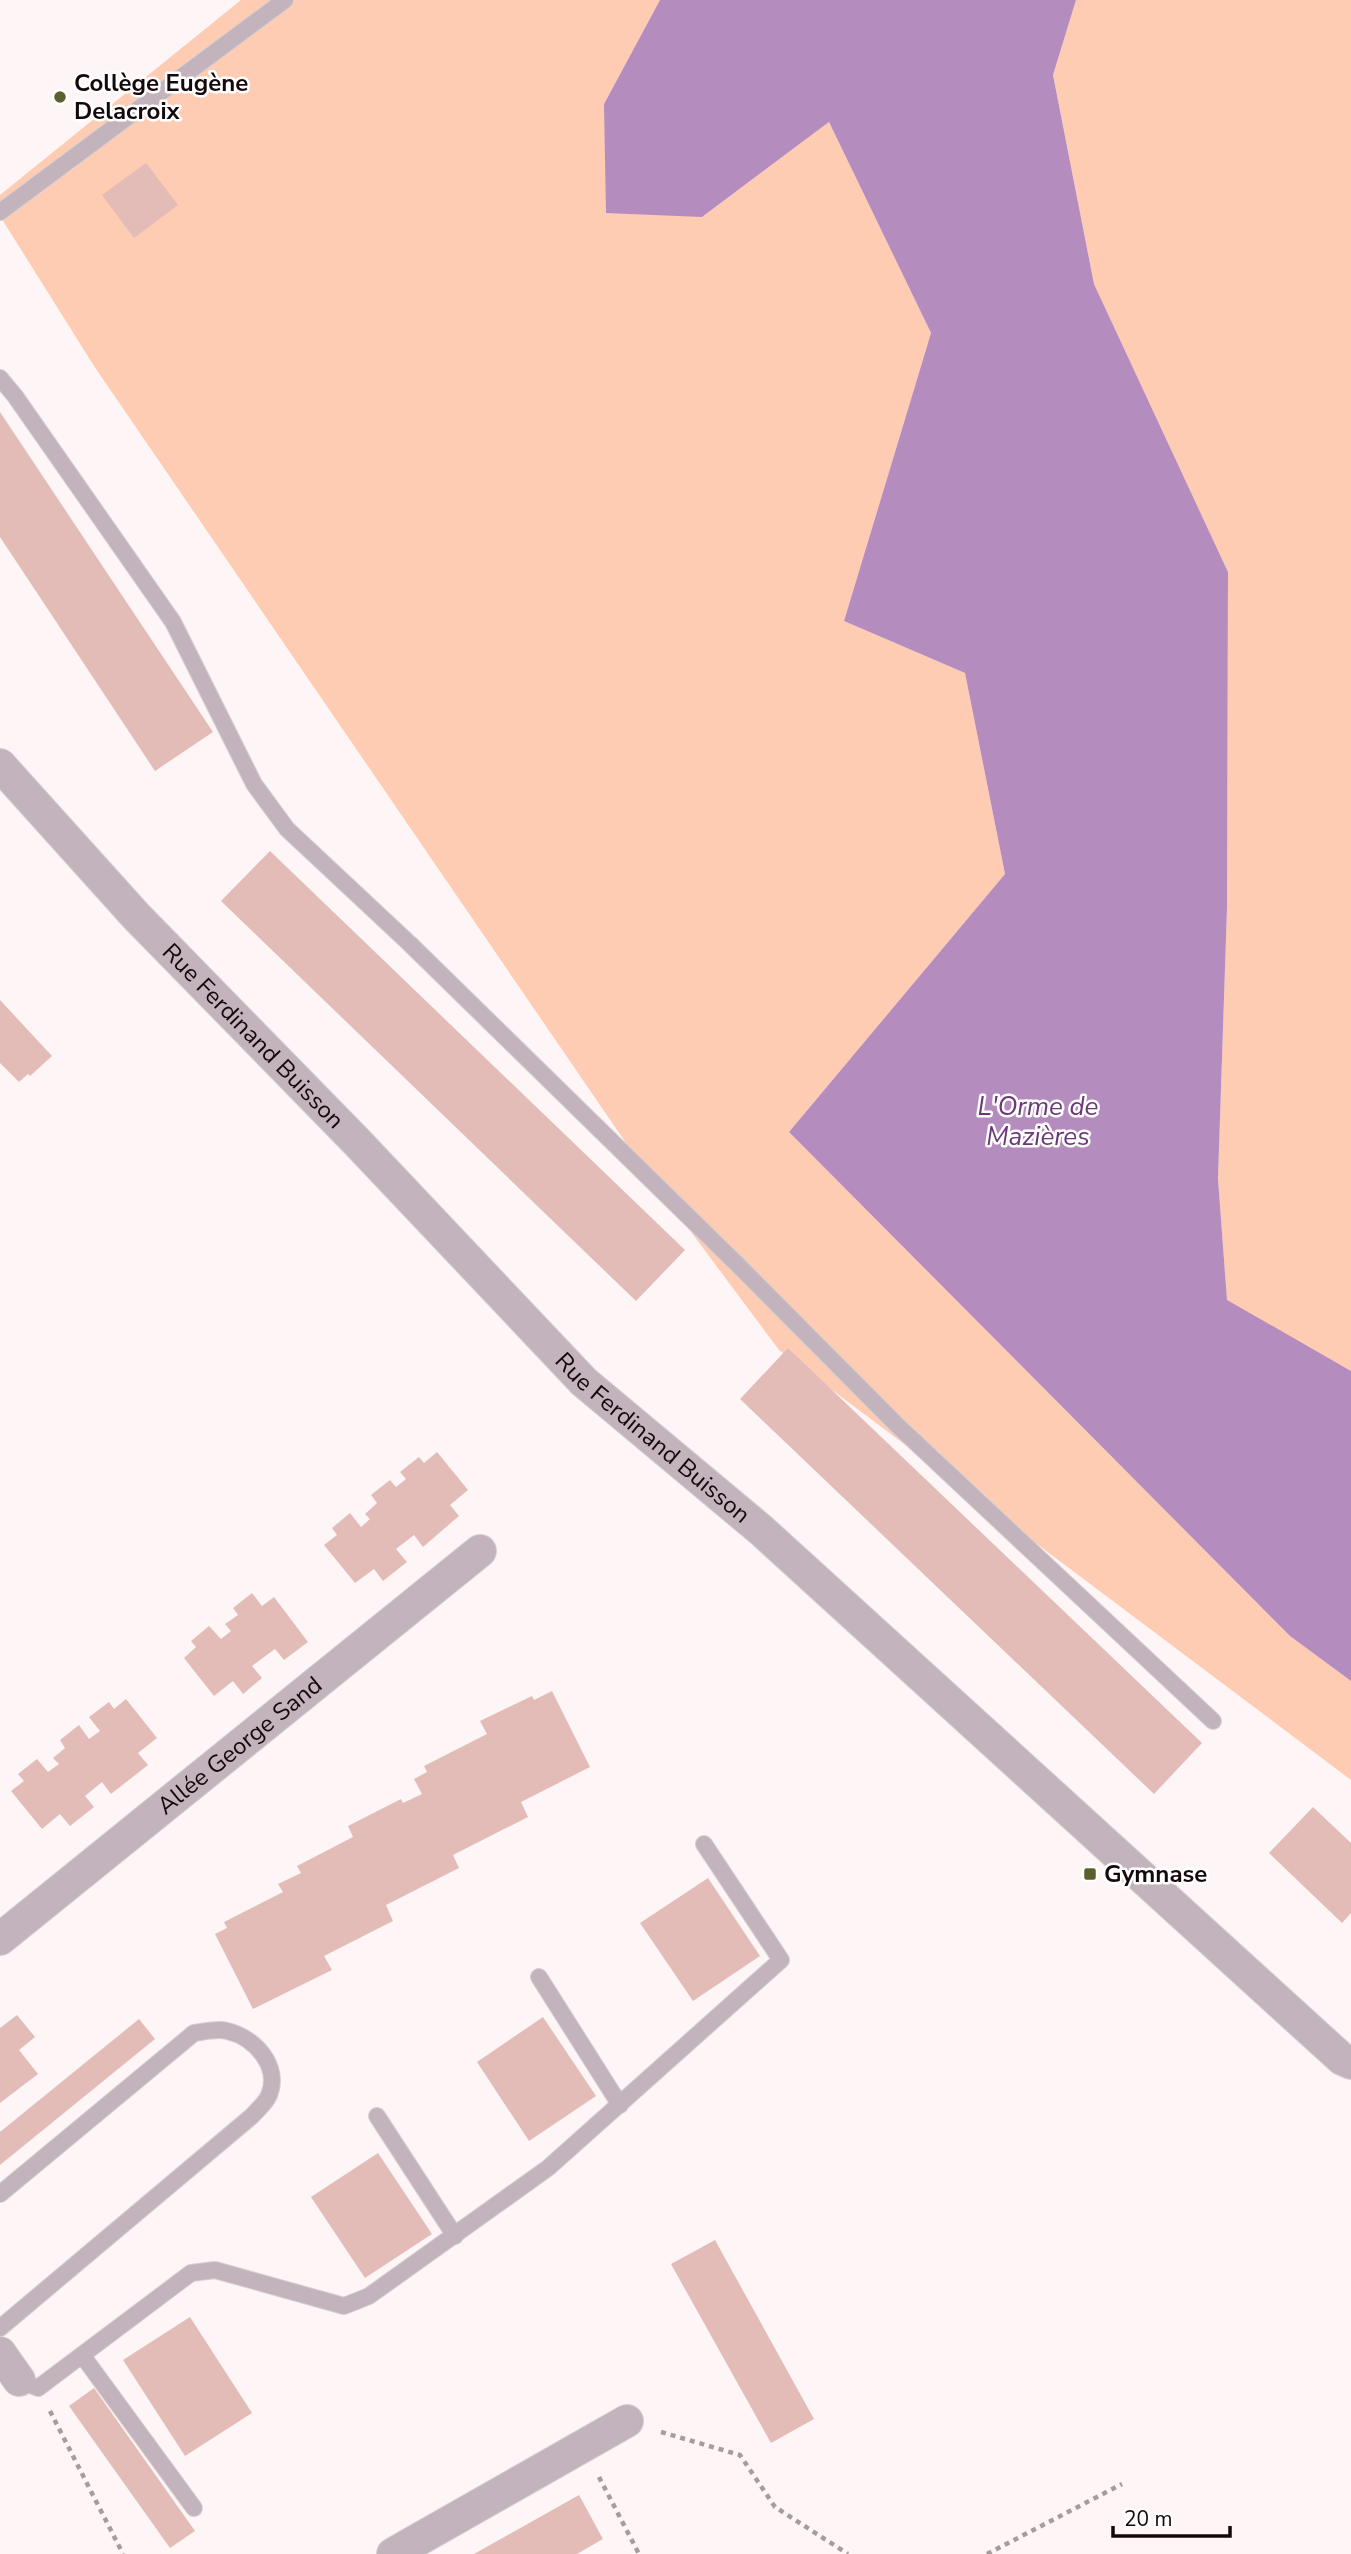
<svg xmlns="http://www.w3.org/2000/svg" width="1351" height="2554" font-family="'Nunito Sans',sans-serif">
<rect width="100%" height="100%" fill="#fdf5f6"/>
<g fill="#fecbb3">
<polygon points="241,0 660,0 604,104 702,217 829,122 931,333 844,621 965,673 1005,874 789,1132 1290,1636 1351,1681 1351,1780 779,1350 639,1162 94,366 0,216 0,195"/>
<polygon points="1076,0 1351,0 1351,1371 1227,1301 1218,1179 1227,908 1228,572 1094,284 1053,75"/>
</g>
<polygon fill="#b48cbe" points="660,0 1076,0 1053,75 1094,284 1228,572 1227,908 1218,1179 1227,1300 1351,1371 1351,1681 1290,1636 789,1132 1005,874 965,673 844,621 931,333 829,122 702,217 606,213 604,104"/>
<g fill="#e3bcb8">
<polygon points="146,163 178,205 134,238 102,195"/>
<polygon points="0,412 213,732 155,771 0,537"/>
<polygon points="270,851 685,1250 636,1301 221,901"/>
<polygon points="0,1000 52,1056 30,1076 28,1074 19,1082 0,1063"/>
<polygon points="788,1348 1202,1743 1154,1794 740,1399"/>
<polygon points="437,1452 468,1490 450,1505 459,1516 423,1547 414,1535 396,1549 407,1562 383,1581 374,1569 355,1583 324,1545 337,1535 332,1528 350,1513 361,1527 370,1519 365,1514 377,1503 371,1495 390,1480 396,1487 406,1479 400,1472 419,1457 424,1463"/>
<polygon points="252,1593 262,1606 274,1597 308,1642 284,1660 275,1649 252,1666 262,1678 243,1694 233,1681 214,1696 184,1658 196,1647 191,1641 209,1626 221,1639 231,1631 225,1624 238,1615 233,1608"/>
<polygon points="552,1691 590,1767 521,1802 528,1817 453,1855 459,1868 386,1905 393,1921 324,1956 332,1970 253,2009 215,1934 227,1928 224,1922 283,1892 278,1884 301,1873 297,1866 353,1837 348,1826 401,1799 403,1803 422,1794 414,1779 427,1772 424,1766 487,1734 480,1721 532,1696 534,1700"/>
<polygon points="126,1699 157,1738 138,1753 148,1765 111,1794 102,1782 85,1796 94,1807 70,1826 60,1814 42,1829 11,1791 24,1781 18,1774 37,1759 48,1772 59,1764 53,1758 65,1748 60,1740 79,1725 89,1739 100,1731 89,1717 109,1702 114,1709"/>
<polygon points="1313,1807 1351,1843 1351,1913 1342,1923 1269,1853"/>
<polygon points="708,1878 760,1956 693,2001 640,1923"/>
<polygon points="17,2015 35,2037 19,2050 38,2074 0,2103 0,2028"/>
<polygon points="543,2017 596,2096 529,2141 477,2062"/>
<polygon points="139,2019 155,2039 0,2165 0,2132"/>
<polygon points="378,2153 432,2234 365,2278 311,2197"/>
<polygon points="715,2240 814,2419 771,2443 671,2264"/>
<polygon points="190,2317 252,2413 185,2456 123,2360"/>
<polygon points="94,2388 195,2531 170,2548 69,2406"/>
<polygon points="579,2495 603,2539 577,2554 474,2554"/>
</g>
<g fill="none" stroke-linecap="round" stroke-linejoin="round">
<g stroke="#d8cfd0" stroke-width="18">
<g id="lane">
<polyline points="0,212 285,0"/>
<polyline points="0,378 15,396 173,622 254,784 287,829 410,944 738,1265 897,1425 1213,1721"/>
<polyline points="539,1977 620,2105"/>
<polyline points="377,2116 455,2236"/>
<path d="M0,2194L194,2033C204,2032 217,2028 227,2031C254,2037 281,2066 269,2095C266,2103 257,2110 252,2116L0,2328"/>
<polyline points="82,2355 194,2508"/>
<polyline points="19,2380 38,2388 191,2273 215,2270 344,2306 369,2296 548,2168 781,1960 704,1844"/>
</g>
</g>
<g stroke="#d8cfd0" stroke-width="34">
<g id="street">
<path id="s1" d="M0,765L136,916L356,1141L584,1382L761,1530L1342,2059L1351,2063"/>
<path id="s2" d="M0,1939L480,1551"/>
<polyline points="0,2353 19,2380"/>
<polyline points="393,2554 627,2421"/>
</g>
</g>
<g stroke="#a59c9e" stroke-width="4.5" stroke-dasharray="5 5" stroke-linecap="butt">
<polyline points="50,2411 123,2554"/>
<polyline points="661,2432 740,2455 775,2507 848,2554"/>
<polyline points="599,2477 639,2554"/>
<polyline points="987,2554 1122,2484"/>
</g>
<use href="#lane" stroke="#c2b3bc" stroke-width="16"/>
<use href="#street" stroke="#c2b3bc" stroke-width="32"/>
</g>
<g fill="#5d602d" stroke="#fff" stroke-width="2.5">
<circle cx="60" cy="97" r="7"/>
<rect x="1083" y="1867" width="14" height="14" rx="3.5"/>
</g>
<g text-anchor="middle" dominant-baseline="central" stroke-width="5" stroke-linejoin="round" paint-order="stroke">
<g font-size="24" font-weight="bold" fill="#14080b" stroke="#fff" text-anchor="start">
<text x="74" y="83">Collège Eugène<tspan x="74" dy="28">Delacroix</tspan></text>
<text x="1104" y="1874">Gymnase</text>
</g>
<g font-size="24" fill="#14080b" stroke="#fff">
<text stroke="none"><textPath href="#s1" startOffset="371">Rue Ferdinand Buisson</textPath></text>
<text stroke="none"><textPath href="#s1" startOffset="938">Rue Ferdinand Buisson</textPath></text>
<text stroke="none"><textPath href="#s2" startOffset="308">Allée George Sand</textPath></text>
</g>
<g font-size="26" font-style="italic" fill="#6b3776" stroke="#fff">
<text x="1038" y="1106">L'Orme de<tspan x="1038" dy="30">Mazières</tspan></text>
</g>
</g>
<path d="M1113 2526v10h117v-10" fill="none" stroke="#14080b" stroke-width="3.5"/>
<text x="1124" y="2526" font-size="21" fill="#14080b" stroke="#ffffff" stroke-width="5" paint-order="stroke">20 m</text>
</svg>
